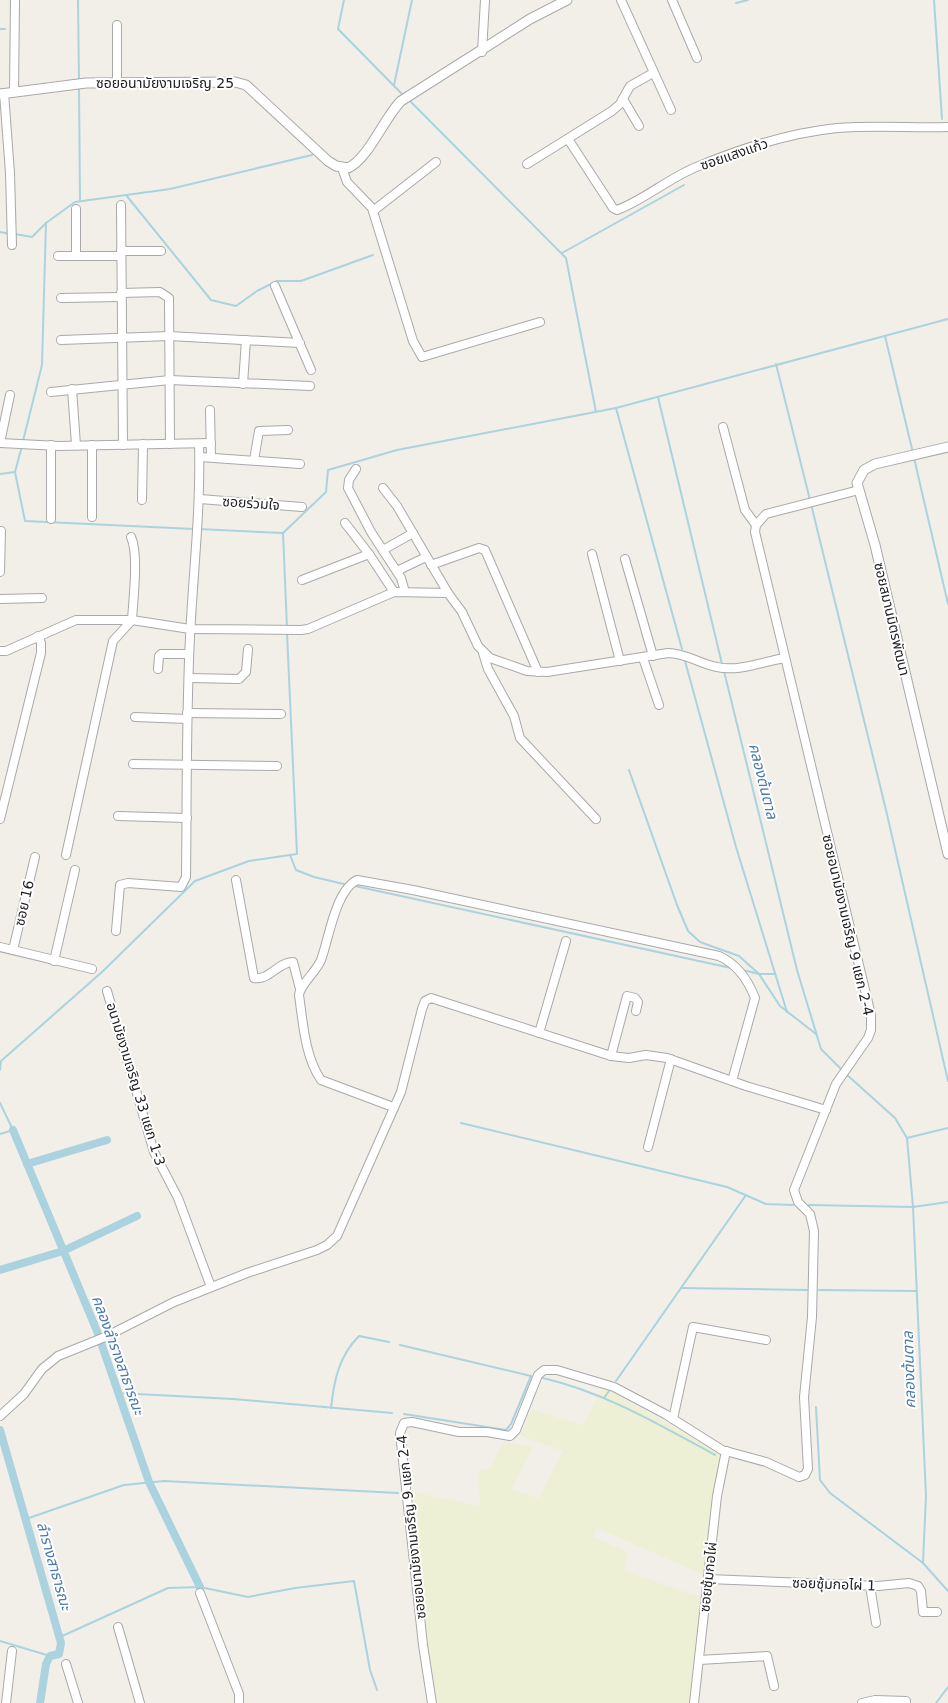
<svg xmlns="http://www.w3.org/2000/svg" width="948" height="1703" font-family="'DejaVu Sans','Noto Sans Thai',sans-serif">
<rect width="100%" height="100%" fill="#f2efe9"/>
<polygon fill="#eef0d5" points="603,1387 720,1453 704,1575 597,1528 593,1537 628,1552 624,1571 703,1598 694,1703 438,1703 429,1657 412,1492 480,1506 478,1471 491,1467 503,1442 533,1447 512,1489 539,1498 563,1451 521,1436 531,1409 583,1425"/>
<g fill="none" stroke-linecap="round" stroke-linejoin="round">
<g stroke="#aad3df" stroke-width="2">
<polyline points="78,0 79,81"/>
<polyline points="344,0 338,29 403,95"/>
<polyline points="934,0 942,119"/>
<polyline points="736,3 748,0"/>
<polyline points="0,29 5,29"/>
<polyline points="394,85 412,0"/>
<polyline points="79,86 80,201"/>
<polyline points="409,100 566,258 596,412"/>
<polyline points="126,195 211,300 236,306 257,291 277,281 301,281 373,255"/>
<polyline points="46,223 75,202 170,189 312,155"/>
<polyline points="0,232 10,234"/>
<polyline points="15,234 32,237 46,223 42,365 23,441"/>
<polyline points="562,253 684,185"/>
<polyline points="885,336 913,453"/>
<polyline points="776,364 810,500"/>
<polyline points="658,397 722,664"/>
<polyline points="616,408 682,649"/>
<polyline points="22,446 15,472 25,521 194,529"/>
<polyline points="914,458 948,604"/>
<polyline points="0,474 15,472"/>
<polyline points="811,504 886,810 948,1081"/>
<polyline points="198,529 283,533 326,492 328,470 397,450 616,408 948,319"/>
<polyline points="283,533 287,628"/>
<polyline points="685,661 736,847 787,1012"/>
<polyline points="724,671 797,970 821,1049 842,1070"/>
<polyline points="629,770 677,905 688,931 700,942 739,956 759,974 780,1006 816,1034"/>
<polyline points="290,855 296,870 314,877 348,885"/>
<polyline points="355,886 731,968"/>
<polyline points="743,970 759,974 775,974"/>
<polyline points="0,1070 1,1061 102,972 195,881 249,861 297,854 287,633"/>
<polyline points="846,1074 895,1118 907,1138"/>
<polyline points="0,1103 13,1130 0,1134"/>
<polyline points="461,1123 727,1187 766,1204 793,1205"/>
<polyline points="948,1128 907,1138 913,1207 926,1496 923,1563 948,1591"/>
<polyline points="809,1205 913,1207 948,1202"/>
<polyline points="681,1288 807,1290"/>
<polyline points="819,1290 916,1291"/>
<polyline points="400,1345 531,1376 511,1424 506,1430 404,1414"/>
<path d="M543,1378C606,1393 658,1424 715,1455"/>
<polyline points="616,1381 746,1195"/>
<polyline points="118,1393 233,1399 392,1413"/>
<polyline points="604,1398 609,1391"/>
<polyline points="816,1407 820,1480 830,1493 923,1563"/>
<path d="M331,1408C334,1380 339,1356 359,1336L389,1342"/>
<polyline points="26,1519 124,1485 164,1481 398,1493"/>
<polyline points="60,1637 168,1588 200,1587 248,1597 295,1588 354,1581 370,1670 377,1690"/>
<polyline points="0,1641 50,1656"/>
<polyline points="936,1703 948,1687"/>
</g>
<g stroke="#aad3df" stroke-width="8">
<polyline points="13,1130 97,1331 149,1482 200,1587"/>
<polyline points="27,1164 107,1140"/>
<polyline points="0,1270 63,1251 137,1216"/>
<polyline points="0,1430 61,1643 59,1654 50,1656 46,1664 40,1703"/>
</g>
<g stroke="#a9a9a9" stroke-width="10">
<g id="minor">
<polyline points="621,0 671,110"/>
<polyline points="672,0 697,58"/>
<polyline points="482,52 485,0"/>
<polyline points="117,83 117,25"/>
<polyline points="14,92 15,0"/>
<polyline points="4,93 10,173 12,245"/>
<polyline points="623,99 639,126"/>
<path d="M568,139L613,208L617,210C642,201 668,179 694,168C739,149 789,133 837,128C874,125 911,128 948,127"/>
<polyline points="527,164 612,111 620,104 630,86 653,73"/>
<polyline points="342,168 347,182 372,208 413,341 422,357 540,322"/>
<polyline points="121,205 123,445"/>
<polyline points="373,211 436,162"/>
<polyline points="121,251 161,251"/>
<polyline points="58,256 121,256"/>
<polyline points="76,256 76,209"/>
<polyline points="275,286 311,370"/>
<polyline points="121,293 160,292 169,298 170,444"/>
<polyline points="61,298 121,297"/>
<polyline points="61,340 169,336 300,343"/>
<polyline points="243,384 246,340"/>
<polyline points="72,389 76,445"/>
<polyline points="51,392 170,380 310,386"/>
<polyline points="210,410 211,457"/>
<polyline points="723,427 745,510 756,525"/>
<polyline points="0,443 59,446 211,443"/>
<polyline points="0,443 10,395"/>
<polyline points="51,445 51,519"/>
<polyline points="92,445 92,517"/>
<polyline points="200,457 300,464"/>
<polyline points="254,460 259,431 288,430"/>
<polyline points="356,469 349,480 348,488 371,532 401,578 405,592"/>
<polyline points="383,488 397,506 448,593"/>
<polyline points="200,499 302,507"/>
<polyline points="142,500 143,444"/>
<polyline points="345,523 369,554"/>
<polyline points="383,550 413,533"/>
<polyline points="592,554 620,661"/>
<polyline points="625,559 653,656"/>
<polyline points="431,565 479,548 485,550 538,672"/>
<polyline points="397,571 426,557"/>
<polyline points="0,572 1,531"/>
<polyline points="302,580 369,554 394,592"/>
<polyline points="0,599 42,598"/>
<path d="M0,651H6L76,620H132L190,629L301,630L308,629L394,592L448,593L462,612L478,646L490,658L527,671L547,672L668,653C686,653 700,664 717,667C737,672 763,662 784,658"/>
<polyline points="483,653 488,669 514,716 520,738 596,819"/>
<polyline points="643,658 659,705"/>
<polyline points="158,669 159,656 161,654 189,654"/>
<polyline points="189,678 239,679 246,672 248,649"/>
<polyline points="187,713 281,714"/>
<polyline points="135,717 187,719"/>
<polyline points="133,764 277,766"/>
<polyline points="118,816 187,818"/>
<polyline points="0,819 41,653 41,643 38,636"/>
<path d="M66,855L113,641L132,620C133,601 139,554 131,537"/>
<path d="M236,880L254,978C269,981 278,962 293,962L300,989"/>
<path d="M116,931L120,885L128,883L181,887L186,877C187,797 186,717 190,637C193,573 201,509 199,444"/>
<polyline points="0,947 92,969"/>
<polyline points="13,950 35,857"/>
<polyline points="54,961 75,870"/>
<polyline points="107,991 154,1152 178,1198 211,1287"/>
<polyline points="539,1033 566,941"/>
<polyline points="611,1056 627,996 635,998 638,1002 636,1011"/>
<path d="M393,1107L321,1080C305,1057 303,1023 299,995C300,985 316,972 321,960C329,939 335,891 357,880L413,890L719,956C737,964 748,980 755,998L732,1081"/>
<polyline points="648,1147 671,1059"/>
<polyline points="0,1416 24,1394 42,1369 58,1356 105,1337 174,1302 247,1273 317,1250 327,1245 337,1236 401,1092 422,1009 425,1001 431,998 611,1056 629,1058 646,1055 667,1058 746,1086 826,1110"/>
<polyline points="673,1419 693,1327 766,1340"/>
<polyline points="708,1579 878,1586 909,1583 918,1586 921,1591 923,1612 937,1612"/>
<polyline points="870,1586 876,1623"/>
<polyline points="200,1593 239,1694 239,1703"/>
<polyline points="118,1627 140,1703"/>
<polyline points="699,1660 767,1656 774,1686"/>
<polyline points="66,1664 78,1703"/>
<polyline points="6,1703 12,1651"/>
<polyline points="432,1703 423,1645 400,1433 404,1423 412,1422 459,1432 487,1432 510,1436 516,1430 538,1375 544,1370 557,1370 614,1387 665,1414 722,1450 766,1462 799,1477 805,1475 808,1469 804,1397 812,1317 814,1231 810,1214 798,1202 794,1190 836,1084 868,1038 871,1030 871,1015 755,532 756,525 766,514 859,490"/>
<polyline points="694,1703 717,1496 726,1451"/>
<polyline points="862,1703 875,1700 906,1701"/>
</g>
</g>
<g stroke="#a9a9a9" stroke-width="11">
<g id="tertiary">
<path d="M0,94L86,83L235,82L246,85L328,161L336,166L348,168C369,158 384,118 401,101L530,19L567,0"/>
<polyline points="948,447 875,464 864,470 857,483 875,545 948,854"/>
</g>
</g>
<use href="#minor" stroke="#fff" stroke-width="8"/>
<use href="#tertiary" stroke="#fff" stroke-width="9"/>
</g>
<g text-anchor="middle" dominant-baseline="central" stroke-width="4" stroke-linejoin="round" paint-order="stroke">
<g font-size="14" fill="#222" stroke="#fff">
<text x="165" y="83">ซอยอนามัยงามเจริญ 25</text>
<text transform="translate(734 154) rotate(-19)">ซอยแสงแก้ว</text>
<text transform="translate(251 503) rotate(4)">ซอยร่วมใจ</text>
<text transform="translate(892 619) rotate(77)">ซอยสมานมิตรพัฒนา</text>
<text transform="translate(24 903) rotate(-77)">ซอย 16</text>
<text transform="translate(848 925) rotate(77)">ซอยอนามัยงามเจริญ 9 แยก 2-4</text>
<text transform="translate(136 1084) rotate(73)">อนามัยงามเจริญ 33 แยก 1-3</text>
<text transform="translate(411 1527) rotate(-96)">ซอยอนามัยงามเจริญ 9 แยก 2-4</text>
<text transform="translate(708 1577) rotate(-84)">ซอยซุ้มกอไผ่</text>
<text transform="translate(834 1584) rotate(2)">ซอยซุ้มกอไผ่ 1</text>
</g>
<g font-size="15" font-style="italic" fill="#4a7aab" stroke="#fff">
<text transform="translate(763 781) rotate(76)">คลองต้นตาล</text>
<text transform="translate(118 1355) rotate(70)">คลองลำรางสาธารณะ</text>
<text transform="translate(909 1370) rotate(-92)">คลองต้นตาล</text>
<text transform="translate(54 1566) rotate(74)">ลำรางสาธารณะ</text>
</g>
</g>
</svg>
